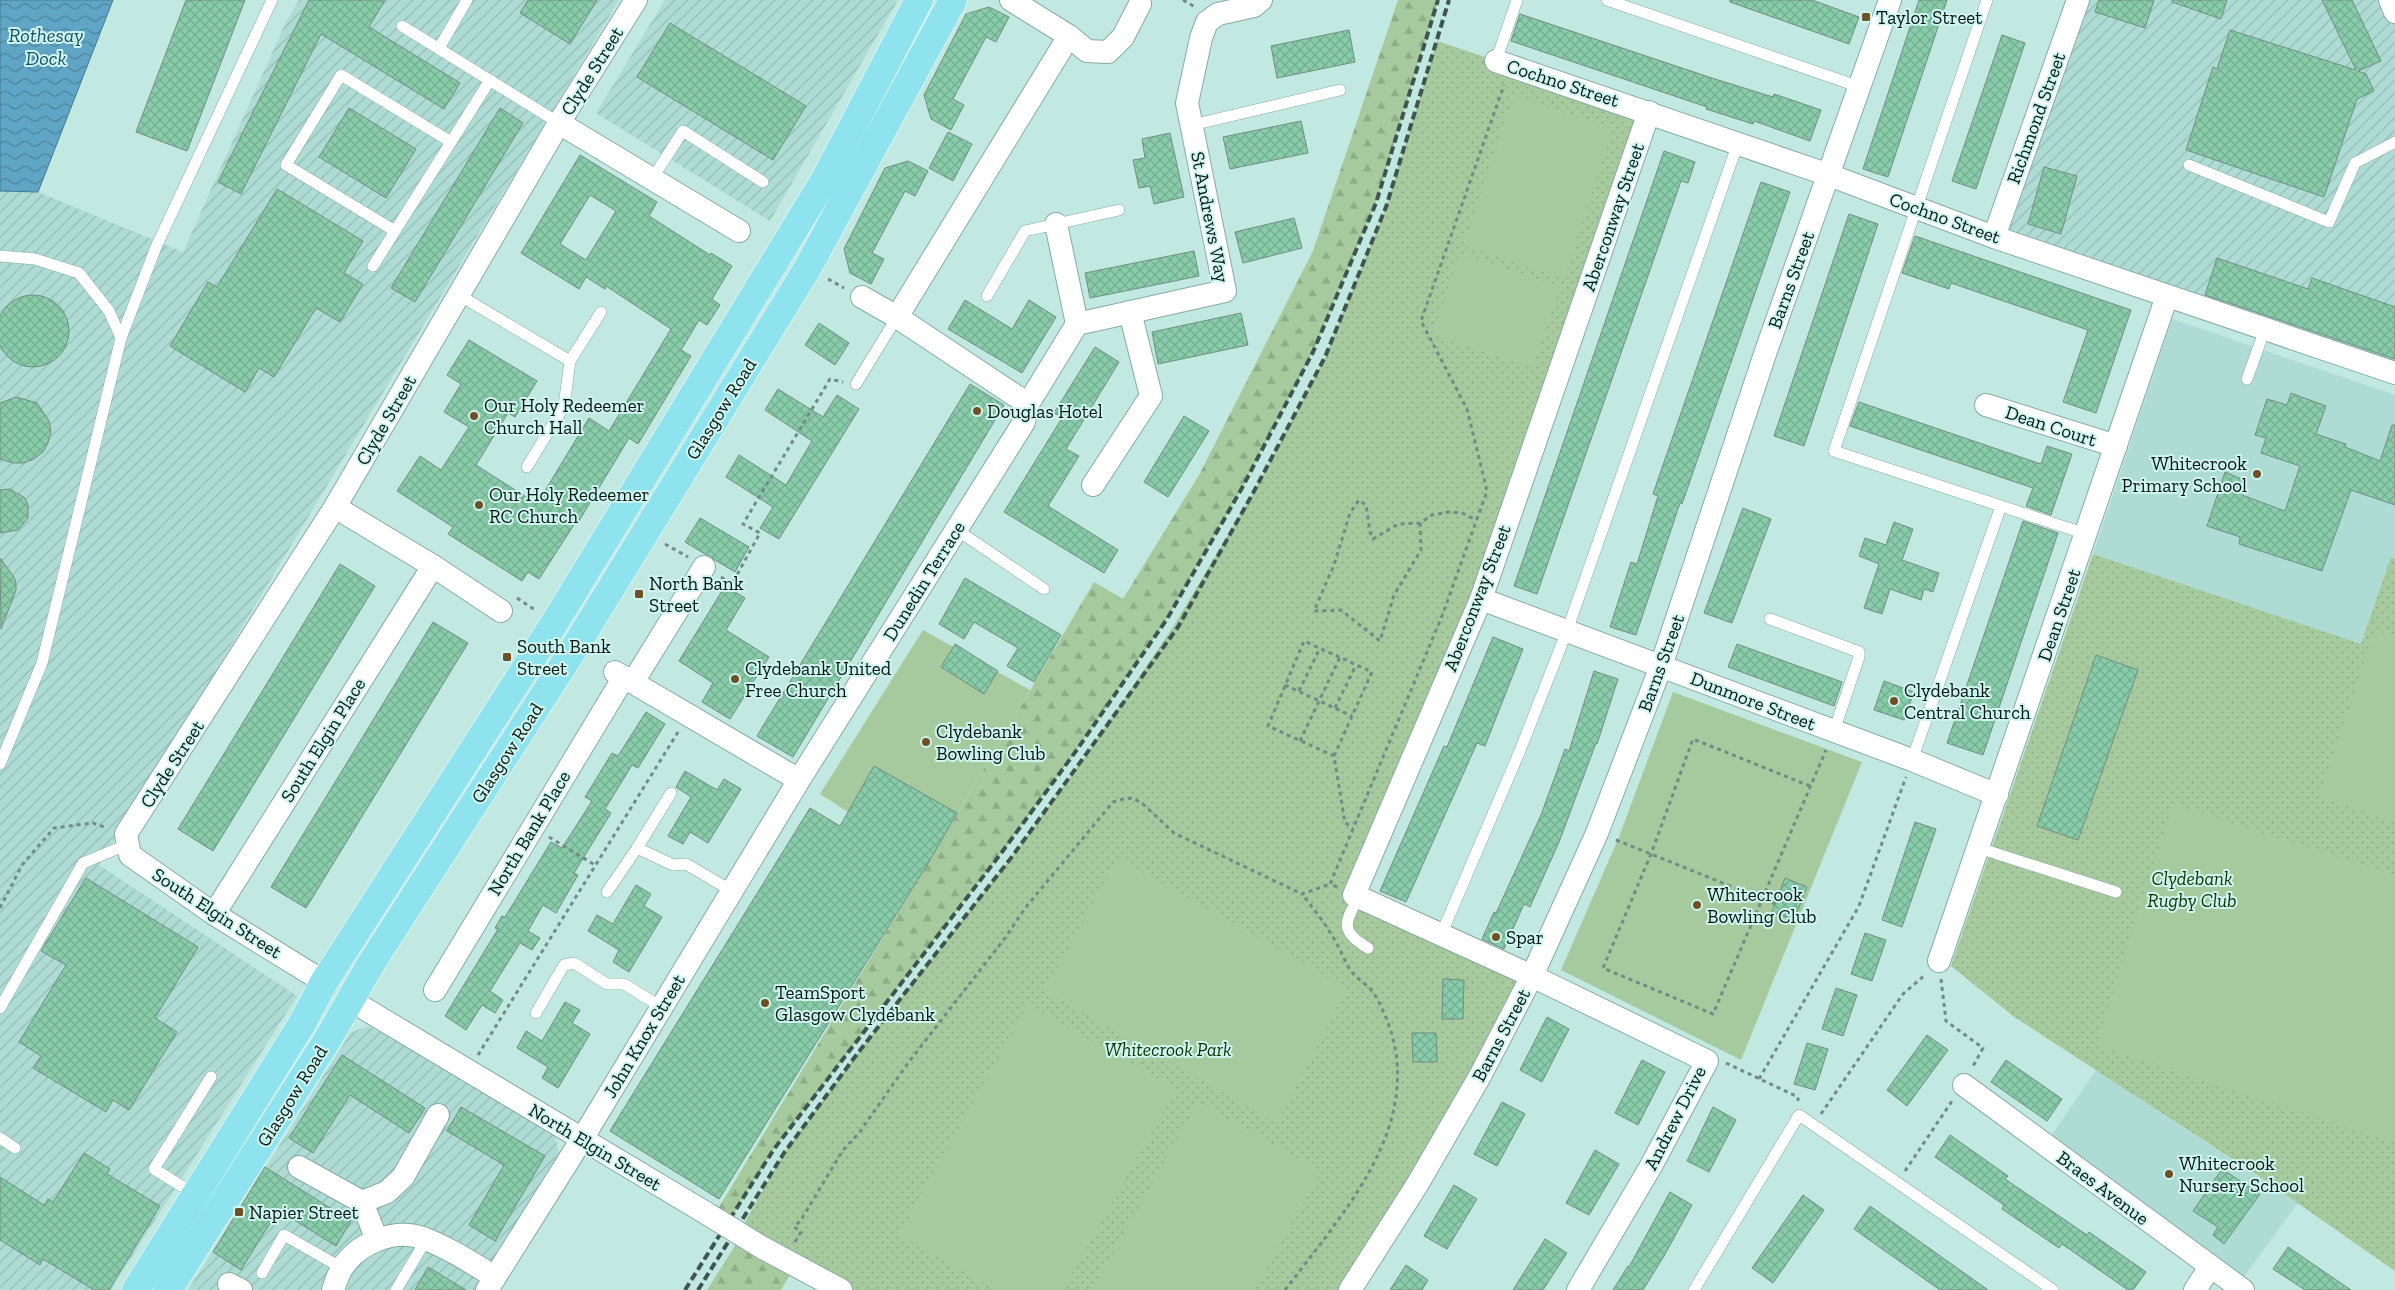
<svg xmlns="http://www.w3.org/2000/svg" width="2395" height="1290" font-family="'Zilla Slab',serif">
<defs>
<pattern id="industrial-furrows" width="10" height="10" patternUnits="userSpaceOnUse" patternTransform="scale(1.25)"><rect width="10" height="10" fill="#aedcd5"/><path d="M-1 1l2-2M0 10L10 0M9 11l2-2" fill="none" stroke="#94bcb6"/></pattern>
<pattern id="forest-firs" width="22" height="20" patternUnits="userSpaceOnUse" patternTransform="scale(1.25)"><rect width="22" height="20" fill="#a6ca9d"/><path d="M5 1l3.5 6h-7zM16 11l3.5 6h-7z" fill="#8dad86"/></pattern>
<pattern id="park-dots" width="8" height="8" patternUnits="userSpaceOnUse" patternTransform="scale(1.25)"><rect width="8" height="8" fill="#a6ca9d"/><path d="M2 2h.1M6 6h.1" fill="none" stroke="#8dad86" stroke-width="1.8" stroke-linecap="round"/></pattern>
<pattern id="water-waves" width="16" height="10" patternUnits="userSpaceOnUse" patternTransform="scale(1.25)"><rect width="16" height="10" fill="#60a5c5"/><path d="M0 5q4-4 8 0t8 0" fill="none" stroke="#4d859f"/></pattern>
<pattern id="building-cross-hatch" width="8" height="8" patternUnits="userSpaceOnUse" patternTransform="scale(1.25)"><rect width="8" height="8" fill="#8ca"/><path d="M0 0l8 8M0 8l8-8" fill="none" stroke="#74ae91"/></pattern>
</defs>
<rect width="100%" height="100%" fill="#c2e8e2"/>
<g fill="#aedcd5">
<polygon points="2172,319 2395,395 2395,559 2391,558 2361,645 2093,554"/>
<polygon points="2096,1070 2298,1203 2237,1286 2045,1145"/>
</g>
<g fill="url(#industrial-furrows)">
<polygon points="299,0 619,0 99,865 297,996 111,1290 0,1290 0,191 38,192 183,252 286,22"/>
<polygon points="665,0 898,0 770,221 596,113"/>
<polygon points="2078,0 2395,0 2395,373 1994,237"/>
<polygon points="368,1026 410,1047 555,1136 559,1152 474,1290 188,1290 351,1032"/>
</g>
<g fill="url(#forest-firs)">
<polygon points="1398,0 1438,0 1376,203 1313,352 1242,488 1167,619 1076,751 1002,852 774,1149 726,1226 713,1217 930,860 1094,582 1123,599 1199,475 1313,251"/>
<polygon points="736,1244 790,1275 781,1290 707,1290"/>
</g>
<g fill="url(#park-dots)">
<polygon points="1437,41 1649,112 1566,353 1355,895 1532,976 1354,1290 841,1290 739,1233 784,1153 857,1054 1011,858 1084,758 1173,627 1252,495 1325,357 1386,207"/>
<polygon points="2093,554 2361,644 2391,557 2395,559 2395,1271 2260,1177 2013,1016 1951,966"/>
</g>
<g fill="#a6ca9d">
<polygon points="1514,96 1613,129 1564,279 1464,246"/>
<polygon points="1459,254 1559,287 1533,368 1432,335"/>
<polygon points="923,630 1030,690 930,860 848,812 820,794"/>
<polygon points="2376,630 2395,637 2395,823 2319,797"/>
<polygon points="1673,692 1862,762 1741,1060 1561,970 1619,837"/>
<polygon points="2174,804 2395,876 2395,1143 2096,1045"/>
<polygon points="1118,858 1347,988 1277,1123 1045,991"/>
<polygon points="1028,1005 1176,1089 1063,1290 995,1290 899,1235"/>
<polygon points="1198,1102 1321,1171 1254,1290 1092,1290"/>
</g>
<polygon fill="url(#water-waves)" stroke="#457a90" points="0,0 113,0 38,192 0,191"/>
<g fill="url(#building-cross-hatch)" stroke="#728f80" fill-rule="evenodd">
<polygon points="186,0 245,0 187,151 136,132"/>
<polygon points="309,0 385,0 369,27 460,83 444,109 321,34 241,194 218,182"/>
<polygon points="528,0 597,0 570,44 520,13"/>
<polygon points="1730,0 1812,0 1859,17 1849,44 1730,2"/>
<polygon points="1919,0 1947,0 1888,177 1863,169"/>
<polygon points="2099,0 2154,0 2145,28 2095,12"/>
<polygon points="2172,0 2227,0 2221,19 2172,2"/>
<polygon points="2322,0 2352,0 2381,61 2358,71 2366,74 2374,91 2357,99 2324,197 2186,150 2213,67 2217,69 2230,30 2356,70"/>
<polygon points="989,7 1009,17 996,42 986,37 953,99 964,105 951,130 931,119 924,95 966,14"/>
<polygon points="1520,14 1715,79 1773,97 1774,94 1821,110 1810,141 1754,121 1753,124 1706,109 1707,107 1511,41"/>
<polygon points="670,23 806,106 773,160 637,77"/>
<polygon points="1349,30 1355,62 1277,78 1271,46"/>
<polygon points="2002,35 2025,43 1976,189 1952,181"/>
<polygon points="349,108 416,149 386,198 319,157"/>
<polygon points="500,108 523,123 415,302 391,288"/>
<polygon points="1301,121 1308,153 1230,169 1223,137"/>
<polygon points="948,132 972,144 953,181 929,168"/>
<polygon points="1170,133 1184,197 1154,204 1150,186 1139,188 1133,160 1145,158 1142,139"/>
<polygon points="1664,151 1695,162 1688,183 1681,181 1537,594 1514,586"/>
<path d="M580,155L657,202L649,216L710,255L711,253L732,266L712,299L720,305L707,325L699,320L681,350L691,356L638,444L629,438L579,521L577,520L539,579L528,572L522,581L448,534L453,527L397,491L420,456L441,470L469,427L444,412L461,384L447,375L469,340L537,381L515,417L508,413L476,465L537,504L589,418L609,431L671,329L606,286L605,289L586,277L579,289L521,253ZM590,195L616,211L586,260L560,244Z"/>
<polygon points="908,161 928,171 915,196 905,191 872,253 884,259 871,284 850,273 844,249 885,168"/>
<polygon points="2044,167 2077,176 2061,234 2028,224"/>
<polygon points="1761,182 1790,192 1682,504 1680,503 1636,635 1610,627 1631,562 1637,564 1658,496 1653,494"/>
<polygon points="277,189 363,241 344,273 363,284 340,322 316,308 274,377 259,368 245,392 170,346 208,282 217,287"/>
<polygon points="1849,214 1878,224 1804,446 1774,436"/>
<polygon points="1294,218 1302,248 1243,263 1235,232"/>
<polygon points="1915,236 2131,310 2096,413 2063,402 2088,330 1951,283 1949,289 1902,273"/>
<polygon points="1194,251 1199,276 1090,298 1085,273"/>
<polygon points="2217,258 2308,289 2312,278 2395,307 2395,359 2205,295"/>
<circle cx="33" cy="331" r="36"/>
<polygon points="965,300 1012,329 1029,300 1056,317 1022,373 948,329"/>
<polygon points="1241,313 1248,345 1158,364 1152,332"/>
<polygon points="819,323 849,343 835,365 805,345"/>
<polygon points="1095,347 1119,362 1066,449 1079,456 1048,506 1118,550 1104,573 1004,512 1062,418 1054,413"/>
<polygon points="970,384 1004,405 793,757 757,736"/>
<polygon points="778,389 823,417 837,395 859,409 779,539 760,528 773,507 726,477 739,455 786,485 812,441 765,410"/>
<polygon points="2291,393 2326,406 2316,434 2346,444 2345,447 2380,461 2392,425 2395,425 2395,505 2351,490 2322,571 2239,544 2240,537 2207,526 2225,472 2246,481 2242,495 2285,511 2300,466 2261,453 2266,438 2255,435 2267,399 2287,405"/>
<polygon points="16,397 37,403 49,421 51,432 48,443 43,452 34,459 24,463 13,463 0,459 0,403"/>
<polygon points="1859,402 2041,464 2047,446 2072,454 2051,515 2026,506 2033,488 1850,426"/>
<polygon points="1184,416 1209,431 1168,497 1144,482"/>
<polygon points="10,489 25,498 28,505 28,518 18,530 0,533 0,490"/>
<polygon points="1743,508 1771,519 1732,623 1704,613"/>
<polygon points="700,518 749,547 735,572 685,542"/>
<polygon points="2023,521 2058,533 1983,755 1947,743"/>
<polygon points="1894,522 1913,529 1902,560 1939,573 1933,592 1924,589 1921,600 1890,589 1882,614 1864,608 1879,564 1859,556 1865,538 1886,545"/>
<polygon points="0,558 14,577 16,583 16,590 1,629"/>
<polygon points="340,564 375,586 213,851 178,829"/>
<polygon points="965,578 1061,635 1034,682 1007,666 1018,648 974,622 964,639 939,624"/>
<polygon points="725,586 745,598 726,630 769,657 730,719 702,702 713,683 679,661"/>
<polygon points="433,622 468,643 306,908 271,887"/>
<polygon points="1493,637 1523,649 1485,746 1477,743 1406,902 1380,891 1444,746 1447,747"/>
<polygon points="955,644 998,671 984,694 941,667"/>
<polygon points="1737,644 1842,682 1834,706 1728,667"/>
<polygon points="2096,655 2138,670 2078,840 2037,826"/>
<polygon points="1594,671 1618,679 1597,744 1596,743 1559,842 1530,907 1524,904 1504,949 1482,939 1494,912 1496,913 1541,815 1565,749 1569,751"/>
<polygon points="1884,681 1914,692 1904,720 1874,710"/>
<polygon points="646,712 665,724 638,768 632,765 605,809 611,813 574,873 578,875 556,913 543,905 528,931 540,938 532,950 520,943 490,991 503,1000 495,1013 482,1005 466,1030 445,1016 498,929 495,928 502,916 505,917 551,842 562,848 592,801 585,797 612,753 618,756"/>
<polygon points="874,766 957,813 930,860 719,1199 610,1131 810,808 840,826"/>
<polygon points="685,771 717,790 724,779 741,789 708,843 690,832 683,844 668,836 691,797 676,787"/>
<polygon points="1915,822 1936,829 1902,927 1882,920"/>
<polygon points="86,878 198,947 155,1018 177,1032 129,1110 113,1100 106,1112 33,1068 41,1056 19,1042 66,965 41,951"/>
<polygon points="1785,878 1807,887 1794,920 1772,912"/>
<polygon points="636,885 651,894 644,906 662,917 629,972 613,962 619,950 588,931 597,915 613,924"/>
<polygon points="1865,933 1886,940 1872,981 1851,974"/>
<polygon points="1443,979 1464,980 1463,1019 1442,1019"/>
<polygon points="1836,988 1857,995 1843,1036 1822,1029"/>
<polygon points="565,1002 580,1010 572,1023 590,1034 558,1088 542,1078 548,1067 517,1048 526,1031 542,1041"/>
<polygon points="1547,1017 1569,1029 1542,1082 1520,1070"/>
<polygon points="1412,1033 1436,1033 1437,1062 1413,1062"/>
<polygon points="1927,1035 1948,1050 1907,1106 1887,1090"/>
<polygon points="1807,1043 1828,1049 1815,1090 1794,1084"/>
<polygon points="342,1055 425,1108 409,1133 350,1095 313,1153 289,1138"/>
<polygon points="1642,1060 1665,1072 1638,1125 1615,1113"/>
<polygon points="2006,1060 2062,1099 2047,1121 1991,1082"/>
<polygon points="1502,1102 1525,1114 1497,1166 1474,1154"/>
<polygon points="461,1107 545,1156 495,1241 469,1225 504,1165 447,1131"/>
<polygon points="1713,1107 1736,1120 1709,1172 1687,1161"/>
<polygon points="1950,1135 2008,1176 2005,1179 2087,1235 2089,1232 2146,1272 2133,1290 2128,1290 2062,1244 2059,1248 2002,1209 2004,1205 1935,1157"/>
<polygon points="1595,1150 1619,1164 1589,1215 1566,1203"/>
<polygon points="84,1153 110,1169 107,1174 160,1206 109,1290 94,1290 43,1259 40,1265 0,1240 0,1177 44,1205 48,1199 53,1202"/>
<polygon points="265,1167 351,1221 336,1246 278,1210 241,1270 213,1252"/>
<polygon points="2222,1169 2260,1194 2224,1244 2213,1235 2218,1227 2193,1211"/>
<polygon points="1454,1185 1477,1199 1447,1249 1424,1236"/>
<polygon points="1670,1192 1692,1205 1664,1256 1643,1290 1613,1290 1628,1266 1629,1267"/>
<polygon points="1803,1195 1824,1210 1773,1283 1752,1268"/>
<polygon points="1870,1206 1988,1290 1940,1290 1854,1229"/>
<polygon points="1545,1239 1567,1253 1543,1290 1513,1290"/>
<polygon points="2288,1247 2351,1290 2305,1290 2273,1269"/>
<polygon points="1406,1265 1428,1280 1422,1290 1390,1290"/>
<polygon points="428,1267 466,1290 415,1290"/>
</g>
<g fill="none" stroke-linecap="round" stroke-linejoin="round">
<g stroke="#87aba5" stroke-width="12">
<g id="lane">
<polyline points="1607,0 1860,87"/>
<polyline points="1987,0 1834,451 2086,534"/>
<polyline points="402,26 559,123"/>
<polyline points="439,48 467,0"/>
<polyline points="1496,61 1517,0"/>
<polyline points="1192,125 1340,90"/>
<polyline points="2189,165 2329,222 2355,163 2395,142"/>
<polyline points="652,179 683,131 763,182"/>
<polyline points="395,231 286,165 341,75 451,142"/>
<polyline points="0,256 35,259 79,273 109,311 121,338 42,663 0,764"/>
<polyline points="373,266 490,80"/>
<polyline points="459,295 570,361"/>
<polyline points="987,296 1025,231 1119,210"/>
<polyline points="121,338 156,247 272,0"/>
<polyline points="2247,379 2265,329"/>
<polyline points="856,384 897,317"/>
<polyline points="527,467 564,406 570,361 601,312"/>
<polyline points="957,530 1044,589"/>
<polyline points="1770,619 1859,652 1859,657 1834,731"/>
<polyline points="1912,760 2001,506"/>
<polyline points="637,848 671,793"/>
<polyline points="1979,848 2116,892"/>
<polyline points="607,892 637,848 673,865 686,864 732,891"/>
<path d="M1359,897C1344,922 1340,932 1368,948"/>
<polyline points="1441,935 1519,753 1567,631 1738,143"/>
<polyline points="0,1008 83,863 128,844"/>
<polyline points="536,1013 564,965 574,963 607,984 624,984 661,1007"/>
<polyline points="0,1138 15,1148"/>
<polyline points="196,1195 154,1169 211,1077"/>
<polyline points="262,1273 284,1235 342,1268"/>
<polyline points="396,1290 426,1240"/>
<polyline points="1694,1290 1799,1115 2053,1290"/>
</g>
</g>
<g stroke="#87aba5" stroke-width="24">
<g id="street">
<polyline points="1011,0 1069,36 1087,51 1108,52 1123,37 1140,4"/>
<polyline points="2390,0 2395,12"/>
<polyline points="1496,61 1829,175 1994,237 2395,373"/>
<polyline points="559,123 739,231"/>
<polyline points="1056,224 1077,324"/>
<polyline points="1994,237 2078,0"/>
<polyline points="862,297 897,317 1028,404"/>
<polyline points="897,317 1069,36"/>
<polyline points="1986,405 2116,446"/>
<polyline points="1093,485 1151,396 1130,312"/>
<polyline points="335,507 433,566 501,611"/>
<polyline points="1481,599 1912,760 1997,795"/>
<polyline points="615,672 799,780"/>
<polyline points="633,682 704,567"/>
<polyline points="214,914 433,566"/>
<polyline points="1939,961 2167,296"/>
<polyline points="324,982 214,914 130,855 126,834 335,507 559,123 636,0"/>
<polyline points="435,990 624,677"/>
<polyline points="350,1000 701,1210"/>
<polyline points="1964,1085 2243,1290"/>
<polyline points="299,1167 362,1202 377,1240"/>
<polyline points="362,1202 387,1192 403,1177 438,1115"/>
<polyline points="763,1248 841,1290"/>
<polyline points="229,1284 241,1290"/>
<path d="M333,1290C335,1283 338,1275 342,1268C358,1243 394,1228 423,1238C449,1248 472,1263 495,1277"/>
<polyline points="487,1290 582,1139 799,780 1024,422 1028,404 1077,324 1225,291 1187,103 1201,38 1207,22 1218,14 1254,6 1261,0"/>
<polyline points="1350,1290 1417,1185 1480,1076 1532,976 1597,833 1661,666 1766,351 1890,0"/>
<polyline points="1578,1290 1651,1166 1707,1061 1532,976 1354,895 1481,599 1649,112"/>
<polyline points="2195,1290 2210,1267"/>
</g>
</g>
<g stroke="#fff" stroke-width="29">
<g id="primary">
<polyline points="136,1290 303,1022 324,982 555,622 825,179 919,0"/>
<polyline points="168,1290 329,1037 372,962 575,647 807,269 953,0"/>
</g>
</g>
<g stroke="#708c87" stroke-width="3" stroke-dasharray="4 4" stroke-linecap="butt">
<polyline points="1183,0 1195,7"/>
<polyline points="828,279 844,288"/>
<polyline points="1420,523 1421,550 1394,595 1380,641 1341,610 1314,611 1334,565 1350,513 1359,500 1366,505 1370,532 1373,539 1398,524 1420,523 1432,515 1449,512 1462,513 1476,520"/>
<polyline points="665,544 688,557"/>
<polyline points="721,577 732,584 760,533 743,524 830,379 843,382"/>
<polyline points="517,598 535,610"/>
<polyline points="1285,685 1352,716"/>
<polyline points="1299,691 1320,648"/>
<polyline points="1335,708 1356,665"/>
<polyline points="1300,741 1340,657"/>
<polyline points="1334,756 1372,672 1304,641 1268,726 1334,756 1345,823 1353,827"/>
<polyline points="1810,786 1693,739 1651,854 1603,968 1713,1014 1826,750"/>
<polyline points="549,837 595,865"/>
<polyline points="1616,840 1775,904"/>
<polyline points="1337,887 1330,884 1442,616 1487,491 1467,409 1421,321 1504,85"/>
<polyline points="0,908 22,865 54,828 93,823 107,828"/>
<polyline points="1941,979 1946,1021 1983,1048 1972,1068"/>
<polyline points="478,1055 678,732"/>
<polyline points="1726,1063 1798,1097 1798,1101"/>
<polyline points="1759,1079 1859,906 1906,777"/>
<polyline points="1821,1114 1903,994 1926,974"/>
<polyline points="1905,1171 1952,1101"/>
<polyline points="795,1242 801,1232 794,1227 801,1220 843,1150 859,1133 908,1063 1005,938 1026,907 1113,802 1123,799 1133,798 1144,805 1174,833 1302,894 1330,884"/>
<path d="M1285,1290C1350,1204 1440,1109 1375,995C1369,985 1358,980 1351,971C1343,959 1339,945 1331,934C1323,920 1312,907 1302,894"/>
</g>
<use href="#lane" stroke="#fff" stroke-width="11"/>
<use href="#street" stroke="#fff" stroke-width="22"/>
<use href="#primary" stroke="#8fe3ee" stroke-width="28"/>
<g stroke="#3f5551" stroke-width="4" stroke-dasharray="8 4" stroke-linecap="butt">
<polyline points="685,1290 774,1149 1002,852 1076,751 1167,619 1242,488 1313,352 1376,203 1438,0"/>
<polyline points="698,1290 784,1153 857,1054 1011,858 1178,627 1252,495 1325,357 1386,207 1449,0"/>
</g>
<g stroke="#87aba5" stroke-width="24" stroke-linecap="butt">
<polyline id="street-bridge" points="701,1210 763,1248"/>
</g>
<use href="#street-bridge" stroke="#fff" stroke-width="22"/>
</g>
<g fill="#705026" stroke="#cff5ef" stroke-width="2">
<rect x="1861" y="12" width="10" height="10" rx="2.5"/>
<circle cx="977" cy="411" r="5"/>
<circle cx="474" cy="416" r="5"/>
<circle cx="2257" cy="474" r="5"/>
<circle cx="479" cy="505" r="5"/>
<rect x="634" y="589" width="10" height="10" rx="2.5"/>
<rect x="502" y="652" width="10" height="10" rx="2.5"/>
<circle cx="735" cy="679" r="5"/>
<circle cx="1894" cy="701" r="5"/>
<circle cx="926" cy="742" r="5"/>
<circle cx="1697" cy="905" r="5"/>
<circle cx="1496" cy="937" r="5"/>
<circle cx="765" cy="1003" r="5"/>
<circle cx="2169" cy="1174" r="5"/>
<rect x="234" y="1207" width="10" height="10" rx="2.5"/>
</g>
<g text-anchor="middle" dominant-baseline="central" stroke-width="4" stroke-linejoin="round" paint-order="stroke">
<g font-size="19" fill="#071513" stroke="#cff5ef" text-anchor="start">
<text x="1876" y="17">Taylor Street</text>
<text x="484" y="405">Our Holy Redeemer<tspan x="484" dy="22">Church Hall</tspan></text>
<text x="987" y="411">Douglas Hotel</text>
<text x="2247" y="463" text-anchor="end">Whitecrook<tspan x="2247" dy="22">Primary School</tspan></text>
<text x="489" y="494">Our Holy Redeemer<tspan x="489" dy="22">RC Church</tspan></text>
<text x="649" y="583">North Bank<tspan x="649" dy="22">Street</tspan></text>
<text x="517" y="646">South Bank<tspan x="517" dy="22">Street</tspan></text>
<text x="745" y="668">Clydebank United<tspan x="745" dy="22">Free Church</tspan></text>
<text x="1904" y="690">Clydebank<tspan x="1904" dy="22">Central Church</tspan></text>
<text x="936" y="731">Clydebank<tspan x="936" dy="22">Bowling Club</tspan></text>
<text x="1707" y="894">Whitecrook<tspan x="1707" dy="22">Bowling Club</tspan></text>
<text x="1506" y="937">Spar</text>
<text x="775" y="992">TeamSport<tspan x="775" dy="22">Glasgow Clydebank</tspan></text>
<text x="2179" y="1163">Whitecrook<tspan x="2179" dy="22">Nursery School</tspan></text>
<text x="249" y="1212">Napier Street</text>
</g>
<g font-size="19" fill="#071513" stroke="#cff5ef">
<text transform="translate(592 71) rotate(-58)">Clyde Street</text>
<text transform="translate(1563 83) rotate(18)">Cochno Street</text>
<text transform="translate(2036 118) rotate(-70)">Richmond Street</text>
<text transform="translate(1210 217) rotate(79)">St Andrews Way</text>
<text transform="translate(1613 217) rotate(-71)">Aberconway Street</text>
<text transform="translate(1945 218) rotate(20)">Cochno Street</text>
<text transform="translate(1791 280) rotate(-70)">Barns Street</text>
<text transform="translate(721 409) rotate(-58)">Glasgow Road</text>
<text transform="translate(386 420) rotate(-60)">Clyde Street</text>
<text transform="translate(2051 426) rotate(18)">Dean Court</text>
<text transform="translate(924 581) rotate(-58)">Dunedin Terrace</text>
<text transform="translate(1477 598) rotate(-69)">Aberconway Street</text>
<text transform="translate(2059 615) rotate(-71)">Dean Street</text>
<text transform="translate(1661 663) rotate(-70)">Barns Street</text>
<text transform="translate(1753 701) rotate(21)">Dunmore Street</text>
<text transform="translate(323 740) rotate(-58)">South Elgin Place</text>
<text transform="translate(507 753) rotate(-57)">Glasgow Road</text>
<text transform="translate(172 764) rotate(-57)">Clyde Street</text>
<text transform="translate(529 833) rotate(-59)">North Bank Place</text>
<text transform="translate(217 913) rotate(33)">South Elgin Street</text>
<text transform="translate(1501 1035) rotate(-62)">Barns Street</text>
<text transform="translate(644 1036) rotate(-59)">John Knox Street</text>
<text transform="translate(292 1096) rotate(-58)">Glasgow Road</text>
<text transform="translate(1675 1118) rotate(-63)">Andrew Drive</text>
<text transform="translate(595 1147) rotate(31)">North Elgin Street</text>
<text transform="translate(2103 1188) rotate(37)">Braes Avenue</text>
</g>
<g font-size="19" font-style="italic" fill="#0b3400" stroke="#cff5ef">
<text x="2192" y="878">Clydebank<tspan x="2192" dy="22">Rugby Club</tspan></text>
<text x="1168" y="1049">Whitecrook Park</text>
</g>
<g font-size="20" font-style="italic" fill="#174f67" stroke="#cff5ef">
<text x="46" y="35">Rothesay<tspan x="46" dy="23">Dock</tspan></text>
</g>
</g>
</svg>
